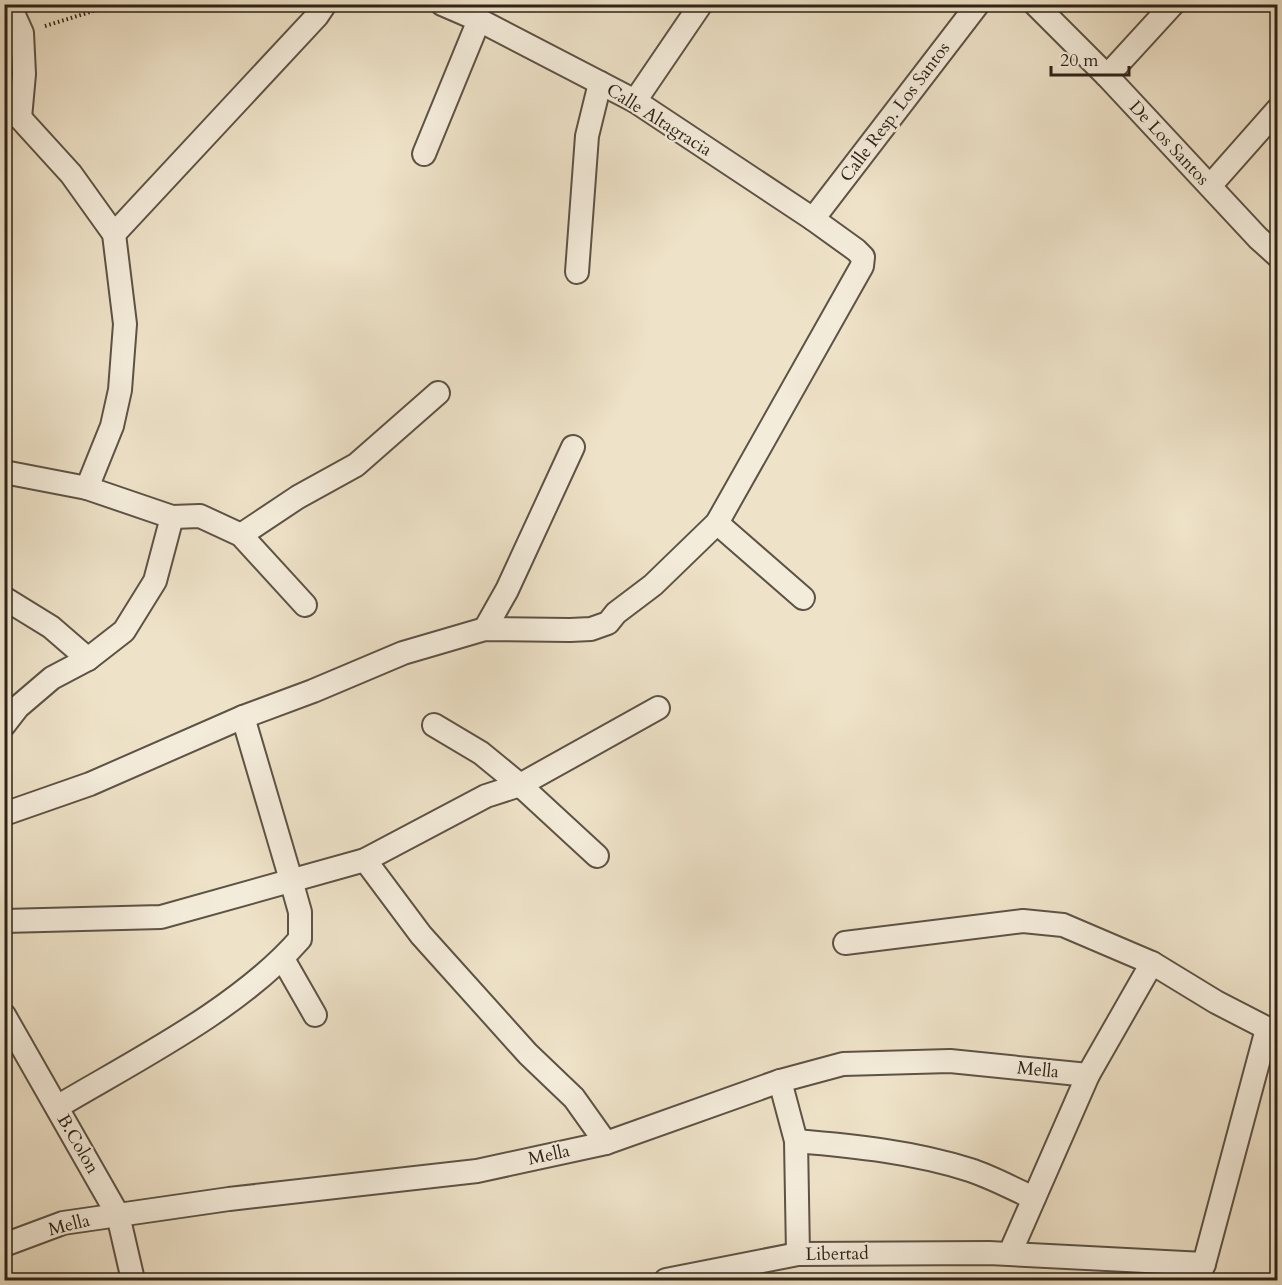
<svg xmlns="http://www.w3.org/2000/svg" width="1282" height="1285" font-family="Cardo,serif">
<rect width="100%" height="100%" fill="#eee2c8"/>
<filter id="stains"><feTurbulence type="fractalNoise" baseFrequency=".00333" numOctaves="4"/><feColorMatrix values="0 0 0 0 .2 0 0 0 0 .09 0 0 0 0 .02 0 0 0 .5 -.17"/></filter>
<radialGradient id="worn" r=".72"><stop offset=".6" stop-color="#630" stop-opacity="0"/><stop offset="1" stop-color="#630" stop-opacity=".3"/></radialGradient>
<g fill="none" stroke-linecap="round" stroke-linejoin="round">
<g stroke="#5d5345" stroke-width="26">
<g id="street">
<polyline points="9,4 22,33 24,74 20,118"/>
<polyline points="1035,4 1107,76 1258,238 1278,256"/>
<polyline points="1107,76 1173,4"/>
<polyline points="635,101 701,4"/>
<polyline points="4,110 20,118 71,174 114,234 125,324 120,390 112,426 87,488"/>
<polyline points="424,154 479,20"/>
<polyline points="1210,186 1278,109"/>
<polyline points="813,219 978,4"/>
<polyline points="114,234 317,16 325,4"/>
<polyline points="577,272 587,136 600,83"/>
<polyline points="4,472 87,488 172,517 200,516 241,535 305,605"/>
<polyline points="717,523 803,598"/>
<polyline points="241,535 298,497 356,465 438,393"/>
<polyline points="4,598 51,627 88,659"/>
<polyline points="485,629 507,590 573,447"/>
<polyline points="4,725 18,707 52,678 88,659 124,631 155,581 172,517"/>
<polyline points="434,725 481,753 520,785 597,856"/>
<polyline points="4,814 90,784 243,717 313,691 403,653 485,629 570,630 591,629 608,623 616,613 653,585 717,523 862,266 863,257 856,250 813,219 635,101 479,20 442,4"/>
<polyline points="365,860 421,935 528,1054 574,1098 606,1143"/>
<polyline points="4,921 161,917 365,860 486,796 520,785 658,708"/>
<polyline points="845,943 1023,921 1063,925 1152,963 1216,1002 1278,1034"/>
<polyline points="283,959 315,1015"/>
<polyline points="4,1015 118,1215 133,1280"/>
<polyline points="780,1081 796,1141 798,1254"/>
<path d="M57,1107C136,1060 240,1008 300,939V912L291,880L243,717"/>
<path d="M796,1141C854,1146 914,1152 970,1170C992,1177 1013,1189 1034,1198"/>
<polyline points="4,1245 63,1223 229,1199 477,1171 606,1143 780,1081 843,1064 950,1061 1088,1075"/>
<polyline points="1010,1253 1088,1075 1152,963"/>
<polyline points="666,1280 798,1254 989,1253 1204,1264"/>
<polyline points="1197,1280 1204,1264 1267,1029"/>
</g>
</g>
<polyline stroke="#2d2319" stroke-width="4" stroke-dasharray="1.5 3" stroke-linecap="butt" points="45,26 116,4"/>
<use href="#street" stroke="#f4ecdb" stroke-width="22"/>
</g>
<g text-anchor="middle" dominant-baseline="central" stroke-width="4.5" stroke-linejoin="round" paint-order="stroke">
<g font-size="18" fill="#2d2319" stroke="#f4ecdb">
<text transform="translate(895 112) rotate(-53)">Calle Resp. Los Santos</text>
<text transform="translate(659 120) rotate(32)">Calle Altagracia</text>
<text transform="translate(1169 143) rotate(47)">De Los Santos</text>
<text transform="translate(1038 1070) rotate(6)">Mella</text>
<text transform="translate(78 1144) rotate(60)">B.Colon</text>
<text transform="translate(549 1155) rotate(-12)">Mella</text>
<text transform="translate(69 1225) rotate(-14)">Mella</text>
<text transform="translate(837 1254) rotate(-1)">Libertad</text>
</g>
</g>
<rect width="1282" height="1285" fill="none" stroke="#eee2c8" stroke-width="24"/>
<rect x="6" y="6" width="1270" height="1273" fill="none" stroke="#2d2319" stroke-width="3"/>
<rect x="12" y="12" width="1258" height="1261" fill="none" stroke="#2d2319" stroke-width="1.5"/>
<path d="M1051 66v9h78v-9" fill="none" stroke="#2d2319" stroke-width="3"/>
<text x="1060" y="66" font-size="18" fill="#2d2319" stroke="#f4ecdb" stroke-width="4.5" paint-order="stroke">20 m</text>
<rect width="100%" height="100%" filter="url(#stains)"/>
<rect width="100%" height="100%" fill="url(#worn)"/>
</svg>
